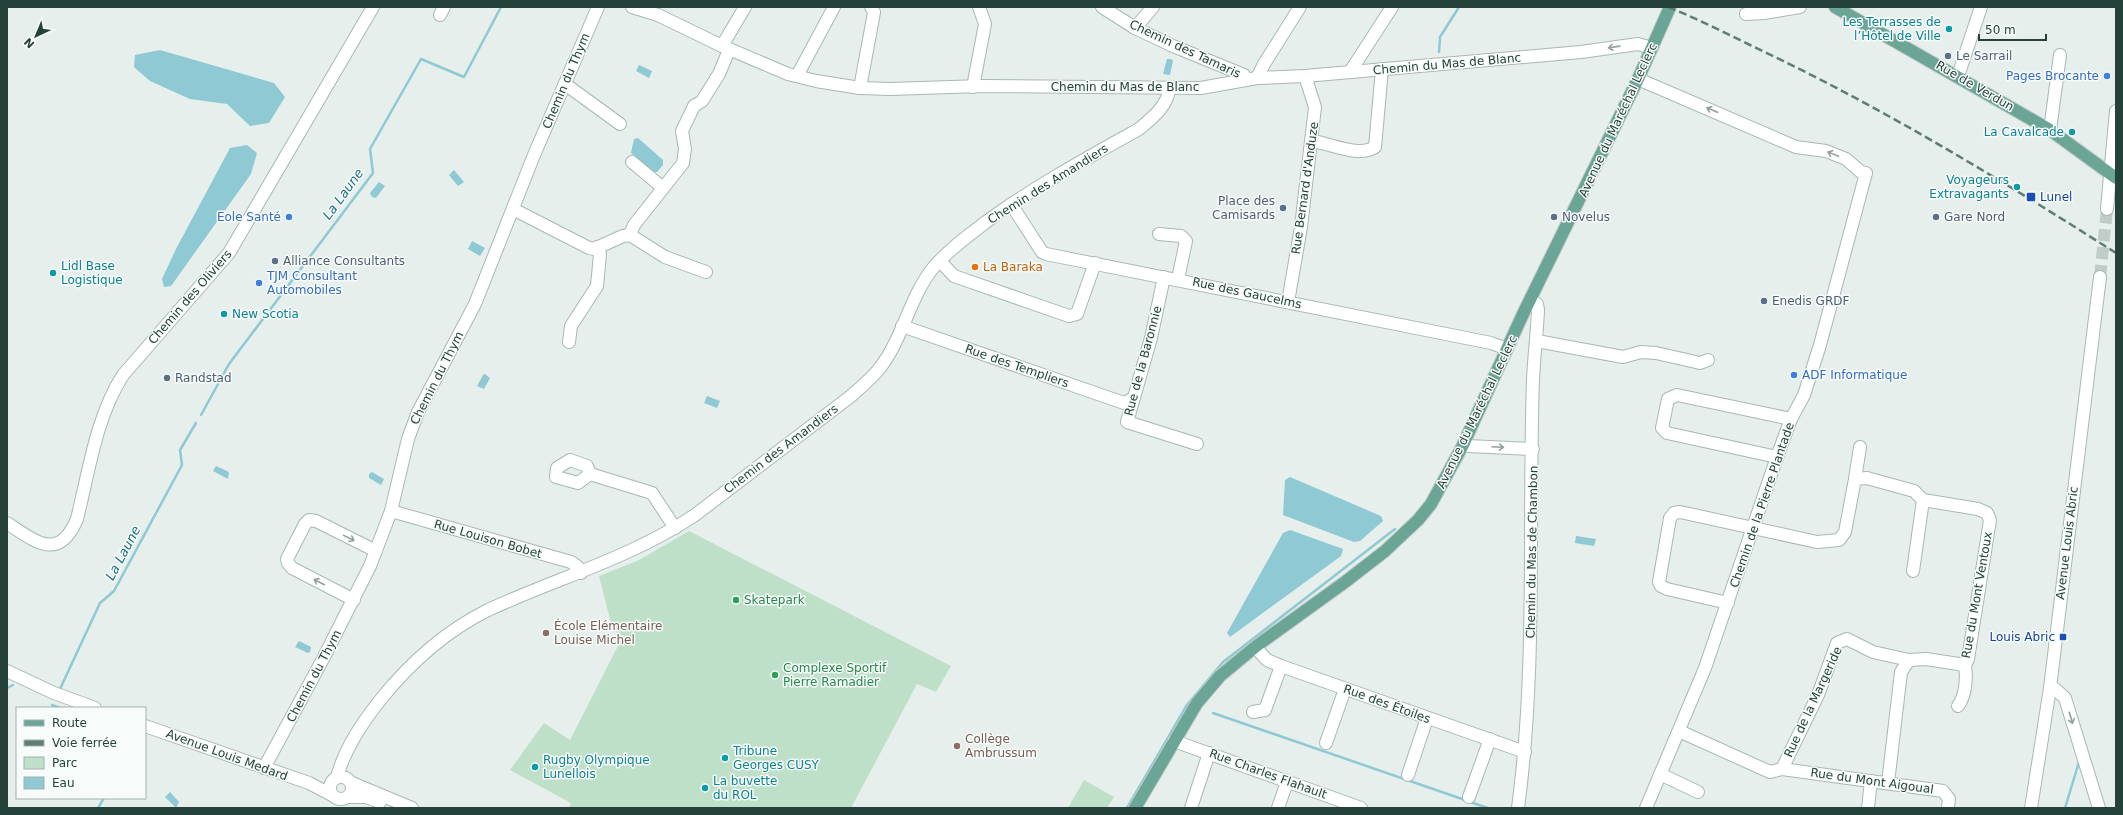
<svg xmlns="http://www.w3.org/2000/svg" width="2123" height="815" font-family="'DejaVu Sans',sans-serif">
<rect width="100%" height="100%" fill="#e6efeb"/>
<g fill="#bfe0c8">
<polygon points="689,531 951,666 936,692 917,684 851,808 569,808 571,803 510,770 544,723 570,740 623,636 613,631 599,576 639,560"/>
<polygon points="1084,780 1114,797 1107,808 1068,808"/>
</g>
<g fill="#8ec9d4">
<polygon points="160,50 274,83 285,97 269,123 250,126 227,104 190,99 150,81 134,67 135,55"/>
<polygon points="1167,59 1171,59 1173,61 1170,75 1163,74"/>
<polygon points="639,65 652,71 649,78 636,71"/>
<polygon points="638,138 663,160 663,165 657,172 653,172 631,153 634,139"/>
<polygon points="247,145 257,153 251,174 171,286 164,287 162,279 176,249 230,148"/>
<polygon points="454,170 464,182 458,186 449,175"/>
<polygon points="379,182 385,186 376,198 372,197 370,193"/>
<polygon points="472,241 485,248 480,256 468,249"/>
<polygon points="485,374 490,378 484,389 477,386 483,375"/>
<polygon points="707,396 720,401 717,408 704,403"/>
<polygon points="216,466 229,472 228,479 213,471"/>
<polygon points="372,472 384,479 381,485 369,478 369,474"/>
<polygon points="1290,477 1381,516 1383,521 1360,541 1354,542 1283,515 1285,480"/>
<polygon points="1290,530 1343,549 1341,556 1230,637 1227,633 1283,533"/>
<polygon points="1576,536 1596,539 1594,546 1575,543"/>
<polygon points="299,641 311,647 310,652 308,653 295,647"/>
<polygon points="170,792 179,802 176,808 165,797"/>
</g>
<g fill="none" stroke-linecap="round" stroke-linejoin="round">
<g stroke="#8ec9d4" stroke-width="2.5">
<polyline points="1439,52 1440,37 1459,7"/>
<polyline points="201,415 229,364 373,173 370,149 421,59 464,77 501,7"/>
<polyline points="7,688 13,685"/>
<polyline points="60,689 100,603 114,591 182,465 180,450 196,423"/>
<polyline points="52,705 60,708"/>
<polyline points="1213,713 1465,800"/>
<polyline points="1470,802 1488,808"/>
<polyline points="98,808 104,798"/>
<polyline points="1127,808 1187,705 1223,662 1395,529"/>
<polyline points="2065,808 2079,762"/>
</g>
<polyline stroke="#bfccc8" stroke-width="12" stroke-dasharray="12 6" stroke-linecap="butt" points="2100,277 2107,209"/>
<g stroke="#a8b8b2" stroke-width="14">
<g id="minor">
<polyline points="632,7 658,15 722,46 788,74 816,81 860,88 890,89 982,86 1201,88 1257,78 1305,76 1581,52 1638,44 1652,48"/>
<polyline points="1102,7 1135,28 1173,46 1244,75 1245,80"/>
<polyline points="1746,14 1764,13 1800,7"/>
<polyline points="440,15 444,7"/>
<polyline points="1135,28 1153,7"/>
<polyline points="722,46 745,7"/>
<polyline points="1350,72 1392,7"/>
<polyline points="797,76 834,7"/>
<polyline points="1958,76 1981,7"/>
<polyline points="1257,78 1264,64 1300,7"/>
<polyline points="1638,79 1796,147 1826,151 1846,159 1861,172 1866,173 1820,345 1804,395 1791,419 1777,457 1705,668 1646,808"/>
<polyline points="565,84 620,124"/>
<polyline points="973,87 985,24 979,7"/>
<polyline points="860,88 873,18 874,12 871,7"/>
<polyline points="2050,130 2060,55"/>
<path d="M1311,141C1331,143 1358,158 1375,147L1382,69"/>
<polyline points="632,162 663,188"/>
<polyline points="1011,204 1042,252 1046,254 1491,343 1507,349"/>
<polyline points="513,209 589,248 594,249 623,236 630,235 665,257 706,272"/>
<polyline points="2107,209 2116,111"/>
<polyline points="1159,234 1181,236 1186,241 1178,279"/>
<polyline points="630,235 634,225 683,163 685,149 682,131 694,106 702,101 719,74 729,50"/>
<polyline points="940,261 954,276 1069,316 1077,314 1095,263"/>
<polyline points="1164,277 1151,338 1127,422 1197,444"/>
<polyline points="1288,302 1301,227 1315,107 1305,76"/>
<polyline points="902,326 1124,403 1132,399"/>
<polyline points="1537,341 1623,357 1641,352 1656,353 1700,363 1708,360"/>
<polyline points="569,342 571,326 597,286 600,254 597,247"/>
<polyline points="1464,443 1468,446 1533,449"/>
<polyline points="1777,457 1667,433 1662,428 1668,399 1677,395 1791,419"/>
<polyline points="590,474 587,466 570,460 557,468 556,477 578,483 590,474 652,493 675,528"/>
<polyline points="1855,479 1860,447"/>
<polyline points="391,511 571,562 578,567 581,573"/>
<path d="M7,523C36,542 59,562 77,519C89,471 96,417 123,375L229,253L373,7"/>
<polyline points="1913,571 1923,500"/>
<polyline points="354,600 292,568 288,563 287,559 305,524 309,520 316,521 376,551"/>
<polyline points="1728,603 1667,589 1661,586 1659,582 1670,518 1674,513 1680,512 1817,542 1839,540 1845,532 1855,479 1867,478 1914,491 1923,500 1978,509 1987,513 1990,520 1968,659 1965,665 1926,659 1909,660 1901,672 1888,783"/>
<polyline points="1255,647 1267,660 1281,666 1525,752"/>
<polyline points="7,671 54,693 95,708"/>
<polyline points="2050,688 2055,689 2065,698 2099,808"/>
<path d="M1958,706C1966,695 1967,678 1965,665"/>
<polyline points="1253,712 1265,710 1281,666"/>
<polyline points="145,726 309,783 332,795"/>
<polyline points="1679,731 1770,772 1782,769 1818,695 1837,643 1847,639 1873,652 1909,660"/>
<polyline points="1174,741 1361,808"/>
<polyline points="1326,743 1345,689"/>
<polyline points="264,768 324,657 370,566 391,511 408,439 418,412 475,304 534,155 598,7"/>
<polyline points="1782,769 1943,791 1949,799 1948,808"/>
<polyline points="1660,774 1698,792"/>
<polyline points="1408,775 1427,718"/>
<circle cx="341" cy="788" r="11"/>
<path d="M337,777C345,748 362,723 381,699C410,663 446,631 488,610C557,578 631,558 695,515L851,396C860,388 871,379 879,369C903,339 909,298 933,268C948,250 968,236 986,222C1034,187 1087,158 1139,129C1151,119 1168,106 1169,89"/>
<polyline points="352,783 412,808"/>
<polyline points="348,797 366,797 380,802"/>
<polyline points="1469,797 1490,739"/>
<polyline points="1191,808 1209,753"/>
<polyline points="1278,808 1287,782"/>
<path d="M1518,808C1537,666 1528,523 1533,380C1534,356 1537,333 1538,310L1537,304L1531,300"/>
<polyline points="1868,808 1871,781"/>
<polyline points="2031,808 2050,688 2100,277"/>
</g>
</g>
<g stroke="#c2cac8" stroke-width="14">
<g id="major">
<polyline points="1835,7 2050,130 2116,178"/>
<polyline points="1135,808 1197,703 1220,676 1255,647 1345,582 1385,551 1418,520 1431,504 1462,447 1523,314 1638,79 1670,7"/>
</g>
</g>
<use href="#minor" stroke="#fff" stroke-width="12"/>
<use href="#major" stroke="#6aa596" stroke-width="12"/>
<path stroke="#5f7d75" stroke-width="2.5" stroke-dasharray="8 4" stroke-linecap="butt" d="M1668,7C1696,18 1723,32 1750,45C1878,105 1998,178 2116,253"/>
</g>
<defs><path id="oneway-shaft" d="M-6 0H5M1.5-3L5.5 0L1.5 3" fill="none" stroke-width="1.6" stroke-linecap="round" stroke-linejoin="round"/></defs>
<g stroke="#92a09c">
<use href="#oneway-shaft" transform="translate(1614 47) rotate(172)"/>
<use href="#oneway-shaft" transform="translate(1712 110) rotate(-157)"/>
<use href="#oneway-shaft" transform="translate(1833 154) rotate(-158)"/>
<use href="#oneway-shaft" transform="translate(1498 447) rotate(3)"/>
<use href="#oneway-shaft" transform="translate(349 538) rotate(26)"/>
<use href="#oneway-shaft" transform="translate(319 582) rotate(-153)"/>
<use href="#oneway-shaft" transform="translate(2071 718) rotate(73)"/>
</g>
<g fill="#0f9aa8" stroke="#f7fbf9" stroke-width="1.5">
<circle cx="1949" cy="29" r="4"/>
<circle cx="2072" cy="132" r="4"/>
<circle cx="2017" cy="187" r="4"/>
<circle cx="53" cy="273" r="4"/>
<circle cx="224" cy="314" r="4"/>
<circle cx="725" cy="758" r="4"/>
<circle cx="535" cy="767" r="4"/>
<circle cx="705" cy="788" r="4"/>
</g>
<g fill="#5c6f8a" stroke="#f7fbf9" stroke-width="1.5">
<circle cx="1948" cy="56" r="4"/>
<circle cx="1283" cy="208" r="4"/>
<circle cx="1554" cy="217" r="4"/>
<circle cx="1936" cy="217" r="4"/>
<circle cx="275" cy="261" r="4"/>
<circle cx="1764" cy="301" r="4"/>
<circle cx="167" cy="378" r="4"/>
</g>
<g fill="#3f7fe0" stroke="#f7fbf9" stroke-width="1.5">
<circle cx="2107" cy="76" r="4"/>
<circle cx="289" cy="217" r="4"/>
<circle cx="259" cy="283" r="4"/>
<circle cx="1794" cy="375" r="4"/>
</g>
<g fill="#1a4fb4" stroke="#f7fbf9" stroke-width="1.5">
<rect x="2026" y="192" width="10" height="10" rx="2"/>
<rect x="2059" y="633" width="8" height="8" rx="2"/>
</g>
<circle fill="#e8710a" stroke="#f7fbf9" stroke-width="1.5" cx="975" cy="267" r="4"/>
<g fill="#2e9e5b" stroke="#f7fbf9" stroke-width="1.5">
<circle cx="736" cy="600" r="4"/>
<circle cx="775" cy="675" r="4"/>
</g>
<g fill="#8d6e63" stroke="#f7fbf9" stroke-width="1.5">
<circle cx="546" cy="633" r="4"/>
<circle cx="957" cy="746" r="4"/>
</g>
<g text-anchor="middle" dominant-baseline="central" stroke-width="3" stroke-linejoin="round" paint-order="stroke">
<g font-size="12" fill="#0d838f" stroke="#f7fbf9" text-anchor="start">
<text x="1941" y="22" text-anchor="end">Les Terrasses de<tspan x="1941" dy="14">l’Hôtel de Ville</tspan></text>
<text x="2064" y="132" text-anchor="end">La Cavalcade</text>
<text x="2009" y="180" text-anchor="end">Voyageurs<tspan x="2009" dy="14">Extravagants</tspan></text>
<text x="61" y="266">Lidl Base<tspan x="61" dy="14">Logistique</tspan></text>
<text x="232" y="314">New Scotia</text>
<text x="733" y="751">Tribune<tspan x="733" dy="14">Georges CUSY</tspan></text>
<text x="543" y="760">Rugby Olympique<tspan x="543" dy="14">Lunellois</tspan></text>
<text x="713" y="781">La buvette<tspan x="713" dy="14">du ROL</tspan></text>
</g>
<g font-size="12" fill="#24423a" stroke="#f7fbf9">
<text transform="translate(1185 49) rotate(25)">Chemin des Tamaris</text>
<text transform="translate(1447 64) rotate(-5)">Chemin du Mas de Blanc</text>
<text transform="translate(566 81) rotate(-67)">Chemin du Thym</text>
<text transform="translate(1975 86) rotate(30)">Rue de Verdun</text>
<text x="1125" y="87">Chemin du Mas de Blanc</text>
<text transform="translate(1618 120) rotate(-65)">Avenue du Maréchal Leclerc</text>
<text transform="translate(1048 184) rotate(-32)">Chemin des Amandiers</text>
<text transform="translate(1305 188) rotate(-82)">Rue Bernard d'Anduze</text>
<text transform="translate(1247 293) rotate(12)">Rue des Gaucelms</text>
<text transform="translate(190 297) rotate(-49)">Chemin des Oliviers</text>
<text transform="translate(1143 361) rotate(-75)">Rue de la Baronnie</text>
<text transform="translate(1017 366) rotate(19)">Rue des Templiers</text>
<text transform="translate(437 378) rotate(-63)">Chemin du Thym</text>
<text transform="translate(1477 412) rotate(-64)">Avenue du Maréchal Leclerc</text>
<text transform="translate(781 449) rotate(-37)">Chemin des Amandiers</text>
<text transform="translate(1762 505) rotate(-71)">Chemin de la Pierre Plantade</text>
<text transform="translate(488 539) rotate(16)">Rue Louison Bobet</text>
<text transform="translate(2067 543) rotate(-83)">Avenue Louis Abric</text>
<text transform="translate(1532 552) rotate(-89)">Chemin du Mas de Chambon</text>
<text transform="translate(1977 595) rotate(-80)">Rue du Mont Ventoux</text>
<text transform="translate(314 676) rotate(-62)">Chemin du Thym</text>
<text transform="translate(1813 702) rotate(-65)">Rue de la Margeride</text>
<text transform="translate(1387 704) rotate(20)">Rue des Étoiles</text>
<text transform="translate(227 755) rotate(20)">Avenue Louis Medard</text>
<text transform="translate(1268 774) rotate(20)">Rue Charles Flahault</text>
<text transform="translate(1872 781) rotate(8)">Rue du Mont Aigoual</text>
</g>
<g font-size="12" fill="#4e5e75" stroke="#f7fbf9" text-anchor="start">
<text x="1956" y="56">Le Sarrail</text>
<text x="1275" y="201" text-anchor="end">Place des<tspan x="1275" dy="14">Camisards</tspan></text>
<text x="1562" y="217">Novelus</text>
<text x="1944" y="217">Gare Nord</text>
<text x="283" y="261">Alliance Consultants</text>
<text x="1772" y="301">Enedis GRDF</text>
<text x="175" y="378">Randstad</text>
</g>
<g font-size="12" fill="#366cbe" stroke="#f7fbf9" text-anchor="end">
<text x="2099" y="76">Pages Brocante</text>
<text x="281" y="217">Eole Santé</text>
<text x="267" y="276" text-anchor="start">TJM Consultant<tspan x="267" dy="14">Automobiles</tspan></text>
<text x="1802" y="375" text-anchor="start">ADF Informatique</text>
</g>
<g font-size="12" fill="#164399" stroke="#f7fbf9" text-anchor="start">
<text x="2040" y="197">Lunel</text>
<text x="2055" y="637" text-anchor="end">Louis Abric</text>
</g>
<g font-size="12" fill="#c56008" stroke="#f7fbf9" text-anchor="start">
<text x="983" y="267">La Baraka</text>
</g>
<g font-size="12" fill="#27864d" stroke="#f7fbf9" text-anchor="start">
<text x="744" y="600">Skatepark</text>
<text x="783" y="668">Complexe Sportif<tspan x="783" dy="14">Pierre Ramadier</tspan></text>
</g>
<g font-size="12" fill="#785e54" stroke="#f7fbf9" text-anchor="start">
<text x="554" y="626">École Elémentaire<tspan x="554" dy="14">Louise Michel</tspan></text>
<text x="965" y="739">Collège<tspan x="965" dy="14">Ambrussum</tspan></text>
</g>
<g font-size="13" font-style="italic" fill="#1c6f80" stroke="#f7fbf9">
<text transform="translate(343 194) rotate(-54)">La Laune</text>
<text transform="translate(123 553) rotate(-62)">La Laune</text>
</g>
</g>
<rect width="2123" height="815" fill="none" stroke="#24423a" stroke-width="16"/>
<rect x="16" y="707" width="130" height="92" fill="#f7fbf9" stroke="#a3b1ad"/>
<rect x="24" y="720" width="20" height="6" fill="#6aa596" stroke="#a3b1ad"/>
<text x="52" y="727" font-size="12" fill="#24423a">Route</text>
<rect x="24" y="740" width="20" height="6" fill="#5f7d75" stroke="#a3b1ad"/>
<text x="52" y="747" font-size="12" fill="#24423a">Voie ferrée</text>
<rect x="24" y="757" width="20" height="12" fill="#bfe0c8" stroke="#a3b1ad"/>
<text x="52" y="767" font-size="12" fill="#24423a">Parc</text>
<rect x="24" y="777" width="20" height="12" fill="#8ec9d4" stroke="#a3b1ad"/>
<text x="52" y="787" font-size="12" fill="#24423a">Eau</text>
<g transform="translate(36 36) rotate(224)" stroke="#f7fbf9" stroke-width="3" paint-order="stroke">
<path d="M0-3L7 15L0 10L-7 15Z" fill="#24423a"/>
<text y="-6" font-size="11" font-weight="bold" text-anchor="middle" fill="#24423a">N</text>
</g>
<path d="M1979 34v6h67v-6" fill="none" stroke="#24423a" stroke-width="2"/>
<text x="1985" y="34" font-size="12" fill="#24423a" stroke="#f7fbf9" stroke-width="3" paint-order="stroke">50 m</text>
</svg>
